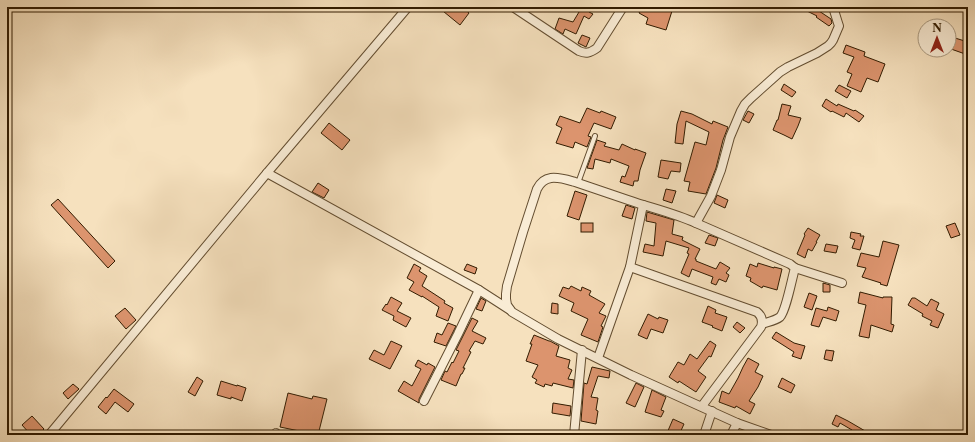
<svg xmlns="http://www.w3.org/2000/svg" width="975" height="442" font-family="'Libre Caslon Text',serif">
<rect width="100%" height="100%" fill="#f6e1be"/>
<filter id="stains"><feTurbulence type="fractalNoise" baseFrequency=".005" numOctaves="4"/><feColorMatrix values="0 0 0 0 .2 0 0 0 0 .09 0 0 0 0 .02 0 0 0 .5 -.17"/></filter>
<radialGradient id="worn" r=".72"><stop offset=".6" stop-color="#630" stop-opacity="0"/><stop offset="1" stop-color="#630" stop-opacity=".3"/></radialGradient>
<g fill="#dc946e" stroke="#321c01">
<polygon points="438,7 462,7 469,13 460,25"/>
<polygon points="582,7 592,7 589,12 593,14 589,19 584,16 576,34 565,29 563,34 555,29 559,18 573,22"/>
<polygon points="642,7 650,10 650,8 662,11 663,9 672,11 666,30 646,24 648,18 639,13"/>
<polygon points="799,7 813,7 831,19 832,23 829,26 816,17 817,16"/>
<polygon points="582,35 590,38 586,47 578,43"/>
<polygon points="955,38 968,42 968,55 951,49"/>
<polygon points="846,45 865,52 864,56 885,64 878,82 867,78 861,92 847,86 852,74 847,72 854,57 843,53"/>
<polygon points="784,84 796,92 792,97 781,90"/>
<polygon points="839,85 851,91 847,98 835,91"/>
<polygon points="826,99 837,106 838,104 854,111 855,110 864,116 859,122 846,113 844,117 832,111 831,112 822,106"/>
<polygon points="782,104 791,106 788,115 801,118 798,126 792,139 784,135 773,130 777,120 778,120"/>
<polygon points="587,108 600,113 601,111 616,117 611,129 594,123 588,136 591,137 587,147 575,142 573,148 556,143 562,128 556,125 560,116 580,123"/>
<polygon points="681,111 692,114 712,124 713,121 728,127 723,140 716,168 706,194 688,191 690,182 684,181 695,142 706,145 709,132 686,121 683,144 675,143 677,124"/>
<polygon points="748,111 754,114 749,123 743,120"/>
<polygon points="329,123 350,140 342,150 321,133"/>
<polygon points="597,140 606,143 604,146 619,150 622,144 635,150 635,149 646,153 640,170 638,181 634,181 633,186 620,182 622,176 625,177 629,166 611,159 610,163 595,159 593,169 587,168"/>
<polygon points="661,160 681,163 680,172 671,171 668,179 658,177"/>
<polygon points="318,183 329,190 324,198 312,192"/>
<polygon points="666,189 676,191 672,203 663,200"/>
<polygon points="575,191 587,195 579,220 567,216"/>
<polygon points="717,195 728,200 725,208 714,203"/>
<polygon points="58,199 115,261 108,268 51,205"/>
<polygon points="626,205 635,208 632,219 622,216"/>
<polygon points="647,212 674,220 672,234 683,237 682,240 700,249 695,259 696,259 696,261 716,269 720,262 730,268 726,273 729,275 726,282 719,279 716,285 711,283 713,277 692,269 689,277 681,273 689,254 687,253 689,248 666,241 663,256 643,252 645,244 654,246 656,223 646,221"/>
<rect x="581" y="223" width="12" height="9"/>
<polygon points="955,223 960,235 951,238 946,226"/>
<polygon points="808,228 820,235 816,242 817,242 812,251 808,249 805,258 797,254 805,235 804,234"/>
<polygon points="851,232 861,234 860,236 864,236 860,250 852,248 855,240 850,238"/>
<polygon points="709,235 718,238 715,246 705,243"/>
<polygon points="883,241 899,245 887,286 880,284 881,283 862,277 866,268 857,266 861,253 879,257"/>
<polygon points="826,244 838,246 836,253 824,251"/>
<polygon points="758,263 774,268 774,267 782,269 777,290 763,286 762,288 750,281 751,278 746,276 750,264 757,267"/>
<polygon points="414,264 421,268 419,271 427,276 422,286 445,301 444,303 453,308 448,321 436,316 439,307 422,296 422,297 409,290 414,282 407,278"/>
<polygon points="467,264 477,268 475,274 464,270"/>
<polygon points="823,283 830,285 830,292 823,292"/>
<polygon points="571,286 581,291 582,287 591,291 589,295 605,304 599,313 606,316 601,326 603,327 598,342 581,335 588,319 571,311 574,303 559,296 563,287 569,289"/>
<polygon points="860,292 883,298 883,297 892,297 891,324 894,325 892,332 871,325 869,338 859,336 866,305 858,303"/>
<polygon points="809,293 817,296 812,310 804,307"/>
<polygon points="391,297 402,303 397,311 411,318 406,327 393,320 394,316 382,310 386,304 387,305"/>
<polygon points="481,298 486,301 482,311 476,309"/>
<polygon points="912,298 915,298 927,306 931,299 939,303 936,310 944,314 938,328 930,325 932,321 922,316 923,314 908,305"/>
<polygon points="552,303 558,304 558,314 551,313"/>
<polygon points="708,306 716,310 715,313 727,317 722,331 712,327 713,326 702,322"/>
<polygon points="828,307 839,311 836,321 823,317 819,327 811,325 816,308 827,311"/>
<polygon points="125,308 136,320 126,329 115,316"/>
<polygon points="648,314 658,319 659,317 668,320 663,333 651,329 647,339 638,335"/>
<polygon points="472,318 478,321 472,331 486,338 483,344 475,341 469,351 471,352 463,368 465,368 462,374 461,374 456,386 441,380 445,371 447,372 452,362 453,363 459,351 456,350"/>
<polygon points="737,322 745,328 740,333 733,327"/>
<polygon points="448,323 456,326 446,346 434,342 437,333 442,335"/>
<polygon points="776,332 794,343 805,346 801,359 792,356 794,352 772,338"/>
<polygon points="534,335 549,341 550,341 559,346 556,356 570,360 568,368 572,370 568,379 574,380 573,388 553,383 552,386 545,384 544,387 535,383 537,380 532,377 538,365 526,361 532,344 530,344"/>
<polygon points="391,341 402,346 390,369 369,359 374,350 384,355"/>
<polygon points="710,341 716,345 711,357 709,356 698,371 706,377 696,392 679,381 678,383 669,377 678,362 684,365 690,354 697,359"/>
<polygon points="826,350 834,351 832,361 824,359"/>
<polygon points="748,358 759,364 755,372 763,376 758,387 749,401 755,404 750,414 736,406 735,408 719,402 722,391 729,394 738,378 743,367"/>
<polygon points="418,360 427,365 428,363 435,367 419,399 419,403 398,391 404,381 412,386 421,369 415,366"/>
<polygon points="592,367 610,371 609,378 598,376 591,397 598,398 596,410 598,411 596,424 581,421 584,383 587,384"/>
<polygon points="197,377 203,381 195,396 188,392"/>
<polygon points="782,378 795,385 791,393 778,387"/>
<polygon points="221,381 237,386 237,385 246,388 242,401 231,397 231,399 217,395"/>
<polygon points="636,383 644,387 635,407 626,403"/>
<polygon points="73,384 79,389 68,399 63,393"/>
<polygon points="114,389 134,404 128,412 115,402 106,414 98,407 106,397 107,398"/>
<polygon points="652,390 666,397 661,410 664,411 661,417 645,412"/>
<polygon points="288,393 312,399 313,396 327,399 318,435 308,435 309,433 280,427"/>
<polygon points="553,403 571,406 570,416 552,413"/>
<polygon points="836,415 848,421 872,435 848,435 852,430 840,423 838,427 832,424"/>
<polygon points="32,416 44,429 38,435 31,435 22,425"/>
<polygon points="673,419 684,424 679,435 673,435 667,433"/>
</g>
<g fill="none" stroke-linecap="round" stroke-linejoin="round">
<g stroke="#634d30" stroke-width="6">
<polyline id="lane" points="578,183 595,136"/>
</g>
<g stroke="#634d30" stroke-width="10">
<g id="street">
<path d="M513,7L579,51C586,54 590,53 597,48L623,7"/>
<polyline points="267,173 479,290 510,310"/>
<path d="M696,223L790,264L795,268C792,278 786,311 780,317C775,321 767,322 762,324"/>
<path d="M630,267L757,312C762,316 763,321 761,327L702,406"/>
<polyline points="795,268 842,283"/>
<polyline points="598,358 630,267 643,205"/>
<polyline points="424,401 458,334 479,290"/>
<polyline points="49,435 267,173 408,7"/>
<polyline points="275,435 276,433"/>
<polyline points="574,435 582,350"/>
<polyline points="704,435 712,411"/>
<polyline points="731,435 737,423"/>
<path d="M771,435L737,423L631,375L558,339L512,312L507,305L506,299V294L507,286L523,232L537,189C540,183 544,179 551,178C559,177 568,180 575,182C593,188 610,194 628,200C651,208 674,213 696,223L711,196L721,170L730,137L741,111L745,104L751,98L780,72L788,67L817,53L828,46L831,43L833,40L839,26L838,23L833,7"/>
</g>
</g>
<use href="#lane" stroke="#f9ecd5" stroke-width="4"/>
<use href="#street" stroke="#f9ecd5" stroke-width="8"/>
</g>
<rect width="975" height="442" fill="none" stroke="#f6e1be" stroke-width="24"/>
<rect x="8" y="8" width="959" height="426" fill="none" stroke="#321c01" stroke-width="2"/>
<rect x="12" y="12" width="951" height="418" fill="none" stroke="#321c01"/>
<g transform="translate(937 38)"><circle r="19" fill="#f9ecd5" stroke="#a99980"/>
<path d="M0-3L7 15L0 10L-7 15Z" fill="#8f2418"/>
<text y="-6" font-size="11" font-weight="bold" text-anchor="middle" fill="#321c01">N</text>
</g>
<rect width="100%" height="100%" filter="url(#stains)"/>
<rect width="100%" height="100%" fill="url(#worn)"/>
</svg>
